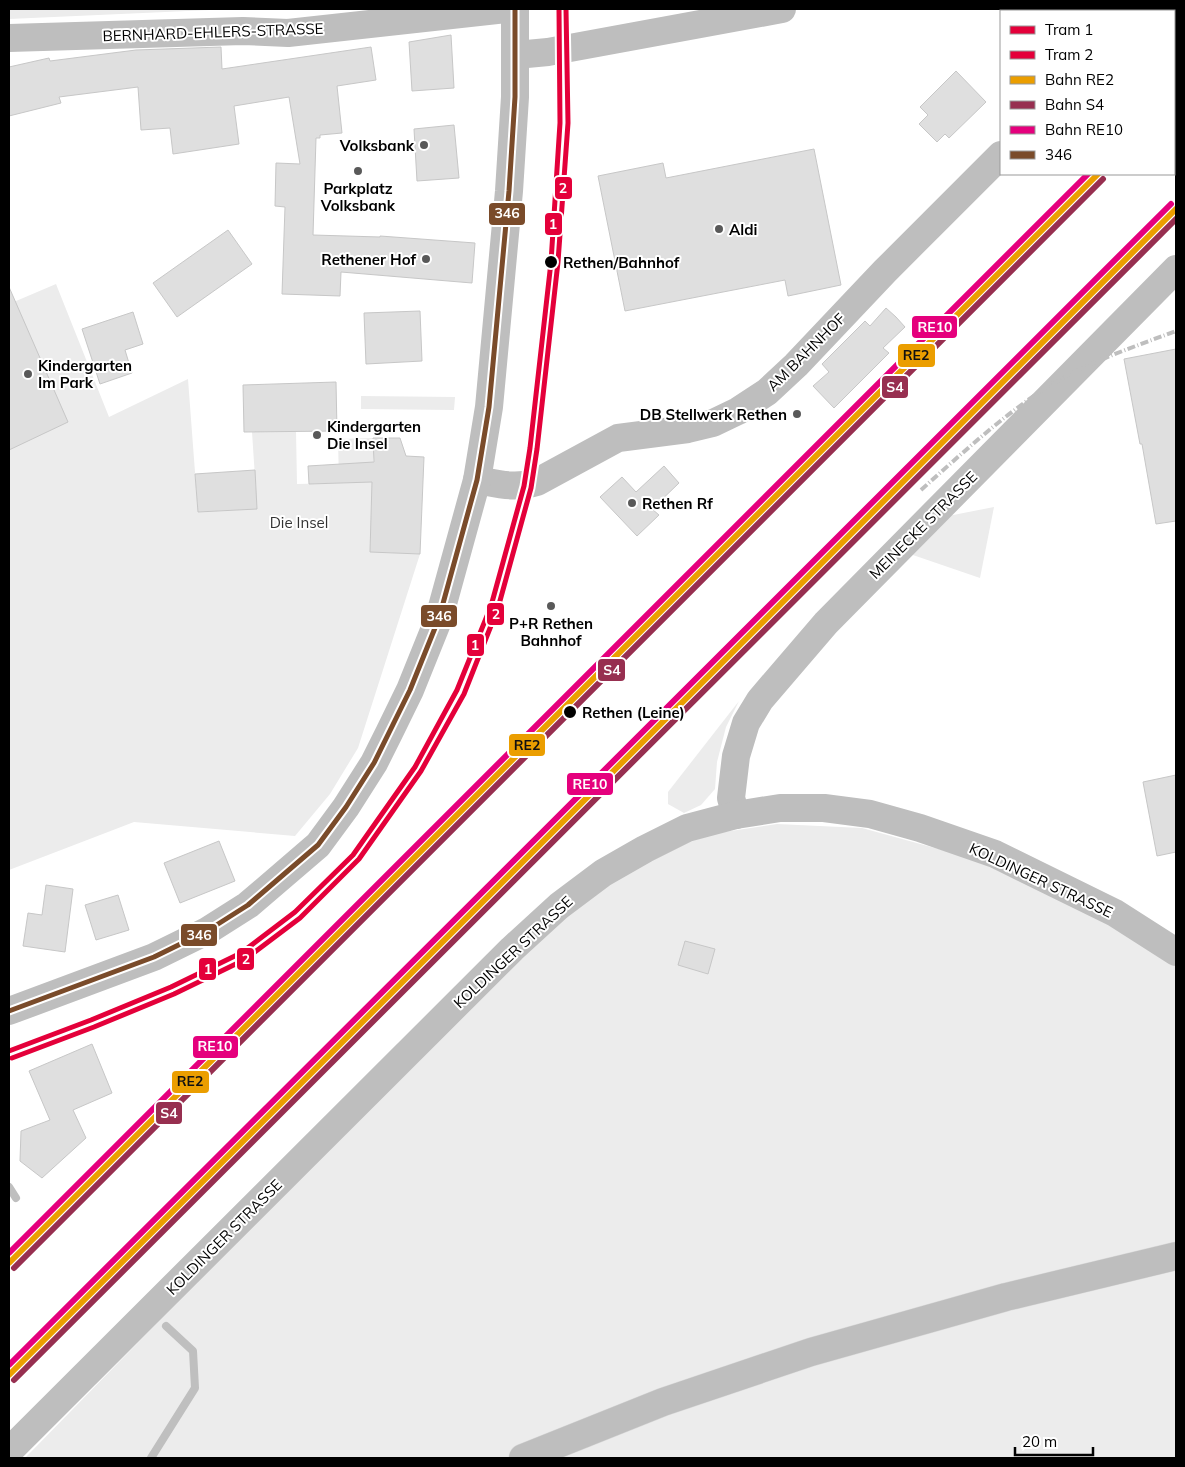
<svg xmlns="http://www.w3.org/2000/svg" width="1185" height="1467" font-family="Mulish,sans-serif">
<rect width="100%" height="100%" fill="#fff"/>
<g fill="#ececec">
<polygon points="9,9 210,9 210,10 9,19"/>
<polygon points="56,284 109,417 188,379 198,512 257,508 252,432 296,431 297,484 339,483 338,439 374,438 370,552 420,554 358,748 330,794 295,836 134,822 9,870 9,304"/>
<polygon points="361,396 455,397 454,410 361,409"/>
<polygon points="994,507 980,578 910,554 943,517"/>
<polygon points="739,701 726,727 717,762 715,789 701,805 684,813 668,804 668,792"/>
<polygon points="777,824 862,828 986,862 1113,923 1176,966 1176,1458 25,1458 389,1086 590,892 697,836"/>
</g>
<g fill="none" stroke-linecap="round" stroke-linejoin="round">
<g stroke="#bfbfbf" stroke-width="8">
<polyline points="9,1187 16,1198"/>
<polyline points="151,1458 195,1388 193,1351 166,1326"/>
</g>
</g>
<g fill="#dfdfdf" stroke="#c7c7c7">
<polygon points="451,35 454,88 412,91 409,42"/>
<polygon points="221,47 222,69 371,47 376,80 337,86 342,133 320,135 320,138 316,138 313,235 380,237 380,236 475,243 472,283 341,272 340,296 282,294 285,207 275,206 276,163 300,164 289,97 234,106 239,144 173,154 170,128 141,130 138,87 59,97 61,103 9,116 9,67 49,58 50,61 136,50"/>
<polygon points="956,71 986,102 949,138 945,134 937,142 919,124 928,115 920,107"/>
<polygon points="454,125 459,178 417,181 414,129"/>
<polygon points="814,149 841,285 788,296 785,280 625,311 598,176 663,163 666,178"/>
<polygon points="228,230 252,264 177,317 153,283"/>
<polygon points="9,287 68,422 9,450"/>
<polygon points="886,308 896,317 905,327 883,348 889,353 834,408 813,386 829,372 822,364 865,321 870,326"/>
<polygon points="420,311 422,361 366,364 364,313"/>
<polygon points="133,312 143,344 125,350 132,373 100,384 82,329"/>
<polygon points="1176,349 1176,521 1156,524 1142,444 1140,444 1124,359"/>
<polygon points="336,382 337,431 244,432 243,385"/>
<polygon points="373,438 400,438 406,456 424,457 420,554 370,552 372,482 309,484 308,466 374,462"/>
<polygon points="664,466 679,483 652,509 659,515 637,536 600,497 622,477 636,492"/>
<polygon points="255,470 257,509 198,512 195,474"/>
<polygon points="1176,775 1176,852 1157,856 1143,782"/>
<polygon points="219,841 235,881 180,903 164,863"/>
<polygon points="46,885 73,889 65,952 23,946 28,913 42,915"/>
<polygon points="118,895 129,930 96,940 85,905"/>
<polygon points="685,941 715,949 708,974 678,965"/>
<polygon points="92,1044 112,1093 73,1110 86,1138 42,1178 20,1161 21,1131 50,1120 29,1071"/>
</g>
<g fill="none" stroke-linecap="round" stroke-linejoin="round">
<g stroke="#dbdbdb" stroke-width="29">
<polyline id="major" points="523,1458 663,1402 811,1352 1006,1297 1176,1256"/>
</g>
<g stroke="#bebebe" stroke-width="28">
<polyline points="1110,11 1110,9"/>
<polyline points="9,38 243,31 288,33 506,9"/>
<polyline points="516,55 548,52 782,9"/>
<path d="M477,480C499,484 515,489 537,482L618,438L688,429L713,423L738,411L767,392L796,365L885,271L1001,155"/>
<polyline points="736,815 731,798 736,756 746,723 760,700 826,623 1176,269"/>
<polyline points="9,1011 154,957 207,931 248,905 318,845 346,807 374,763 389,733 410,690 439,618 477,480 489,407 509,191 515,97 515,9"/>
<polyline points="9,1451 512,949 559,906 603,873 645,849 687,828 736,815 780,808 824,808 870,814 920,828 995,854 1115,913 1176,952"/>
</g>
<use href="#major" stroke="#bebebe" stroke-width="28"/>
<path stroke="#bebebe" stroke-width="4" stroke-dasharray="8 2.5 1 2.5" stroke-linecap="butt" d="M921,490C960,455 998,420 1041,391C1082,364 1131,348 1176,331"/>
<g stroke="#fff" stroke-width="9">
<polyline id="bus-1" points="9,1011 154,957 207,931 248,905 318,845 346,807 374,763 410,690 439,618 477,480 489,407 509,191 515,97 515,9"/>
</g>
<use href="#bus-1" stroke="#7a4b2a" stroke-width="5"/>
<g stroke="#fff" stroke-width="10">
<g id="rail-1">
<polyline points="9,1263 1098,174"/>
<polyline points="9,1375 1176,209"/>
</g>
</g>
<g stroke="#fff" stroke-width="10">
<g id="rail-2">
<polyline points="14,1268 1103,179"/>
<polyline points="14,1380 1176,219"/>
</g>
</g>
<g stroke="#fff" stroke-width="10">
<g id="rail-3">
<polyline points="9,1253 1088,174"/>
<polyline points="9,1365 1171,204"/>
</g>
</g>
<use href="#rail-1" stroke="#eb9e00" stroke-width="6"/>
<use href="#rail-2" stroke="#972f50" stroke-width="6"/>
<use href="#rail-3" stroke="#e5007d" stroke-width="6"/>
<g stroke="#fff" stroke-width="9">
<polyline id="tram-1" points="9,1051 91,1020 171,987 241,953 295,912 353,855 415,767 457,690 491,606 524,486 530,448 551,262 560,123 559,9"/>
</g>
<g stroke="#fff" stroke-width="9">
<polyline id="tram-2" points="12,1058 94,1027 174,994 244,960 300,918 359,859 421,771 464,694 498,608 531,488 537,449 558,262 568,123 566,9"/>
</g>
<use href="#tram-1" stroke="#e4003a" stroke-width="5"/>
<use href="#tram-2" stroke="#e4003a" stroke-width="5"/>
</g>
<g fill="#595959" stroke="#fff" stroke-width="2">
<circle cx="424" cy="145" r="5"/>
<circle cx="358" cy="171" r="5"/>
<circle cx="719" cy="229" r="5"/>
<circle cx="426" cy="259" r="5"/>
<circle cx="28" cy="374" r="5"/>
<circle cx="797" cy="414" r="5"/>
<circle cx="317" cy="435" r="5"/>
<circle cx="632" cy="503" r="5"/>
<circle cx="551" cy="606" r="5"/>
</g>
<g fill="#000" stroke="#fff" stroke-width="2">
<circle cx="551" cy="262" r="7"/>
<circle cx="570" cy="712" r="7"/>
</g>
<g text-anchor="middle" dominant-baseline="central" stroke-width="4" stroke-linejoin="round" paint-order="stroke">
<g font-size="15" fill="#000" stroke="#fff">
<text transform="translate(213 32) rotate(-2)">BERNHARD-EHLERS-STRASSE</text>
<text transform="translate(806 352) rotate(-45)">AM BAHNHOF</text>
<text transform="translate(923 525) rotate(-45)">MEINECKE STRASSE</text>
<text transform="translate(1041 880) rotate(25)">KOLDINGER STRASSE</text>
<text transform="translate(513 952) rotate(-43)">KOLDINGER STRASSE</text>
<text transform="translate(224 1237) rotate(-45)">KOLDINGER STRASSE</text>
</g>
<g font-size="15" font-weight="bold" fill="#000" stroke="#fff" text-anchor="start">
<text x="414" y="145" text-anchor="end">Volksbank</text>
<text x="358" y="188" text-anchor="middle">Parkplatz<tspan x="358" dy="17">Volksbank</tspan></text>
<text x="729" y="229">Aldi</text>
<text x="416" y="259" text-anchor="end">Rethener Hof</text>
<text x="38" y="365">Kindergarten<tspan x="38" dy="17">Im Park</tspan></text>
<text x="787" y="414" text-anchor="end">DB Stellwerk Rethen</text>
<text x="327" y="426">Kindergarten<tspan x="327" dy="17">Die Insel</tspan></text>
<text x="642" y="503">Rethen Rf</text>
<text x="551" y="623" text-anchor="middle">P+R Rethen<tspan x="551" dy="17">Bahnhof</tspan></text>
</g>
<g font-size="15" font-weight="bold" fill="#000" stroke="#fff" text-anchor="start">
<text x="563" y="262">Rethen/Bahnhof</text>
<text x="582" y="712">Rethen (Leine)</text>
</g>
<g font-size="15" fill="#333" stroke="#fff">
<text x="299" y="522">Die Insel</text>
</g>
</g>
<g stroke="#fff" stroke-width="2">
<rect x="554" y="176" width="19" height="24" rx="5" fill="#e4003a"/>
<rect x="488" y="202" width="38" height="24" rx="5" fill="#7a4b2a"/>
<rect x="544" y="212" width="19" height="24" rx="5" fill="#e4003a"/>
<rect x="911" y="315" width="47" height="24" rx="5" fill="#e5007d"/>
<rect x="897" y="343" width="39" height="25" rx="5" fill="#eb9e00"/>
<rect x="881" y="375" width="28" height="24" rx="5" fill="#972f50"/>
<rect x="486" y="602" width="19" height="24" rx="5" fill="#e4003a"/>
<rect x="420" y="604" width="38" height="24" rx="5" fill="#7a4b2a"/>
<rect x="466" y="633" width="19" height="24" rx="5" fill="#e4003a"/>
<rect x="597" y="658" width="29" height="24" rx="5" fill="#972f50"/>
<rect x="508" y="733" width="38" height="24" rx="5" fill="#eb9e00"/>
<rect x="566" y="772" width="48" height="24" rx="5" fill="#e5007d"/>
<rect x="180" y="923" width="38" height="24" rx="5" fill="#7a4b2a"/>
<rect x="236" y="947" width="19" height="24" rx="5" fill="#e4003a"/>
<rect x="198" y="957" width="19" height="24" rx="5" fill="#e4003a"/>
<rect x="192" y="1035" width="47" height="24" rx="5" fill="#e5007d"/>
<rect x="171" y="1070" width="39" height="24" rx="5" fill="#eb9e00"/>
<rect x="155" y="1101" width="28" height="24" rx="5" fill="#972f50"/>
</g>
<g font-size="14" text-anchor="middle" font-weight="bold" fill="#fff">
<text x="563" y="193">2</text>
<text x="507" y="218">346</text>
<text x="553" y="229">1</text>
<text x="935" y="332">RE10</text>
<text x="895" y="392">S4</text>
<text x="496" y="619">2</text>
<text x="439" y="621">346</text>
<text x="475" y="650">1</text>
<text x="612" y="675">S4</text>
<text x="590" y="789">RE10</text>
<text x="199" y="940">346</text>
<text x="246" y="964">2</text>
<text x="208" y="974">1</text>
<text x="215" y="1051">RE10</text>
<text x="169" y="1118">S4</text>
</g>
<g font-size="14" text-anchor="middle" font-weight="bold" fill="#111">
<text x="916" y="360">RE2</text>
<text x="527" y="750">RE2</text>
<text x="190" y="1086">RE2</text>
</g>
<rect width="1185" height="1467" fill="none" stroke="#000000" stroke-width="20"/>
<rect x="1000" y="10" width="175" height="165" fill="#ffffff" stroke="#999999"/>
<rect x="1010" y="26" width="25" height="8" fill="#e4003a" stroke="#999999"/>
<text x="1045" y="35" font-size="15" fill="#000000">Tram 1</text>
<rect x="1010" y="51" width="25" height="8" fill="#e4003a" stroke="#999999"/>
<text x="1045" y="60" font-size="15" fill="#000000">Tram 2</text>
<rect x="1010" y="76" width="25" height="8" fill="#eb9e00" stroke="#999999"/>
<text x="1045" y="85" font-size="15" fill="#000000">Bahn RE2</text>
<rect x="1010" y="101" width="25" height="8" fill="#972f50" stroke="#999999"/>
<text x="1045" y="110" font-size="15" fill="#000000">Bahn S4</text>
<rect x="1010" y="126" width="25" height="8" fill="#e5007d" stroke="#999999"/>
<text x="1045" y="135" font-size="15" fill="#000000">Bahn RE10</text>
<rect x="1010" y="151" width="25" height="8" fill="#7a4b2a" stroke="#999999"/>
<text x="1045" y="160" font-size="15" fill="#000000">346</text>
<path d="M1015 1447v8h78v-8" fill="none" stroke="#000000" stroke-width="2.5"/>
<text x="1022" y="1447" font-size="15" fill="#000000" stroke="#ffffff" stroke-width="4" paint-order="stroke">20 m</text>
</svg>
